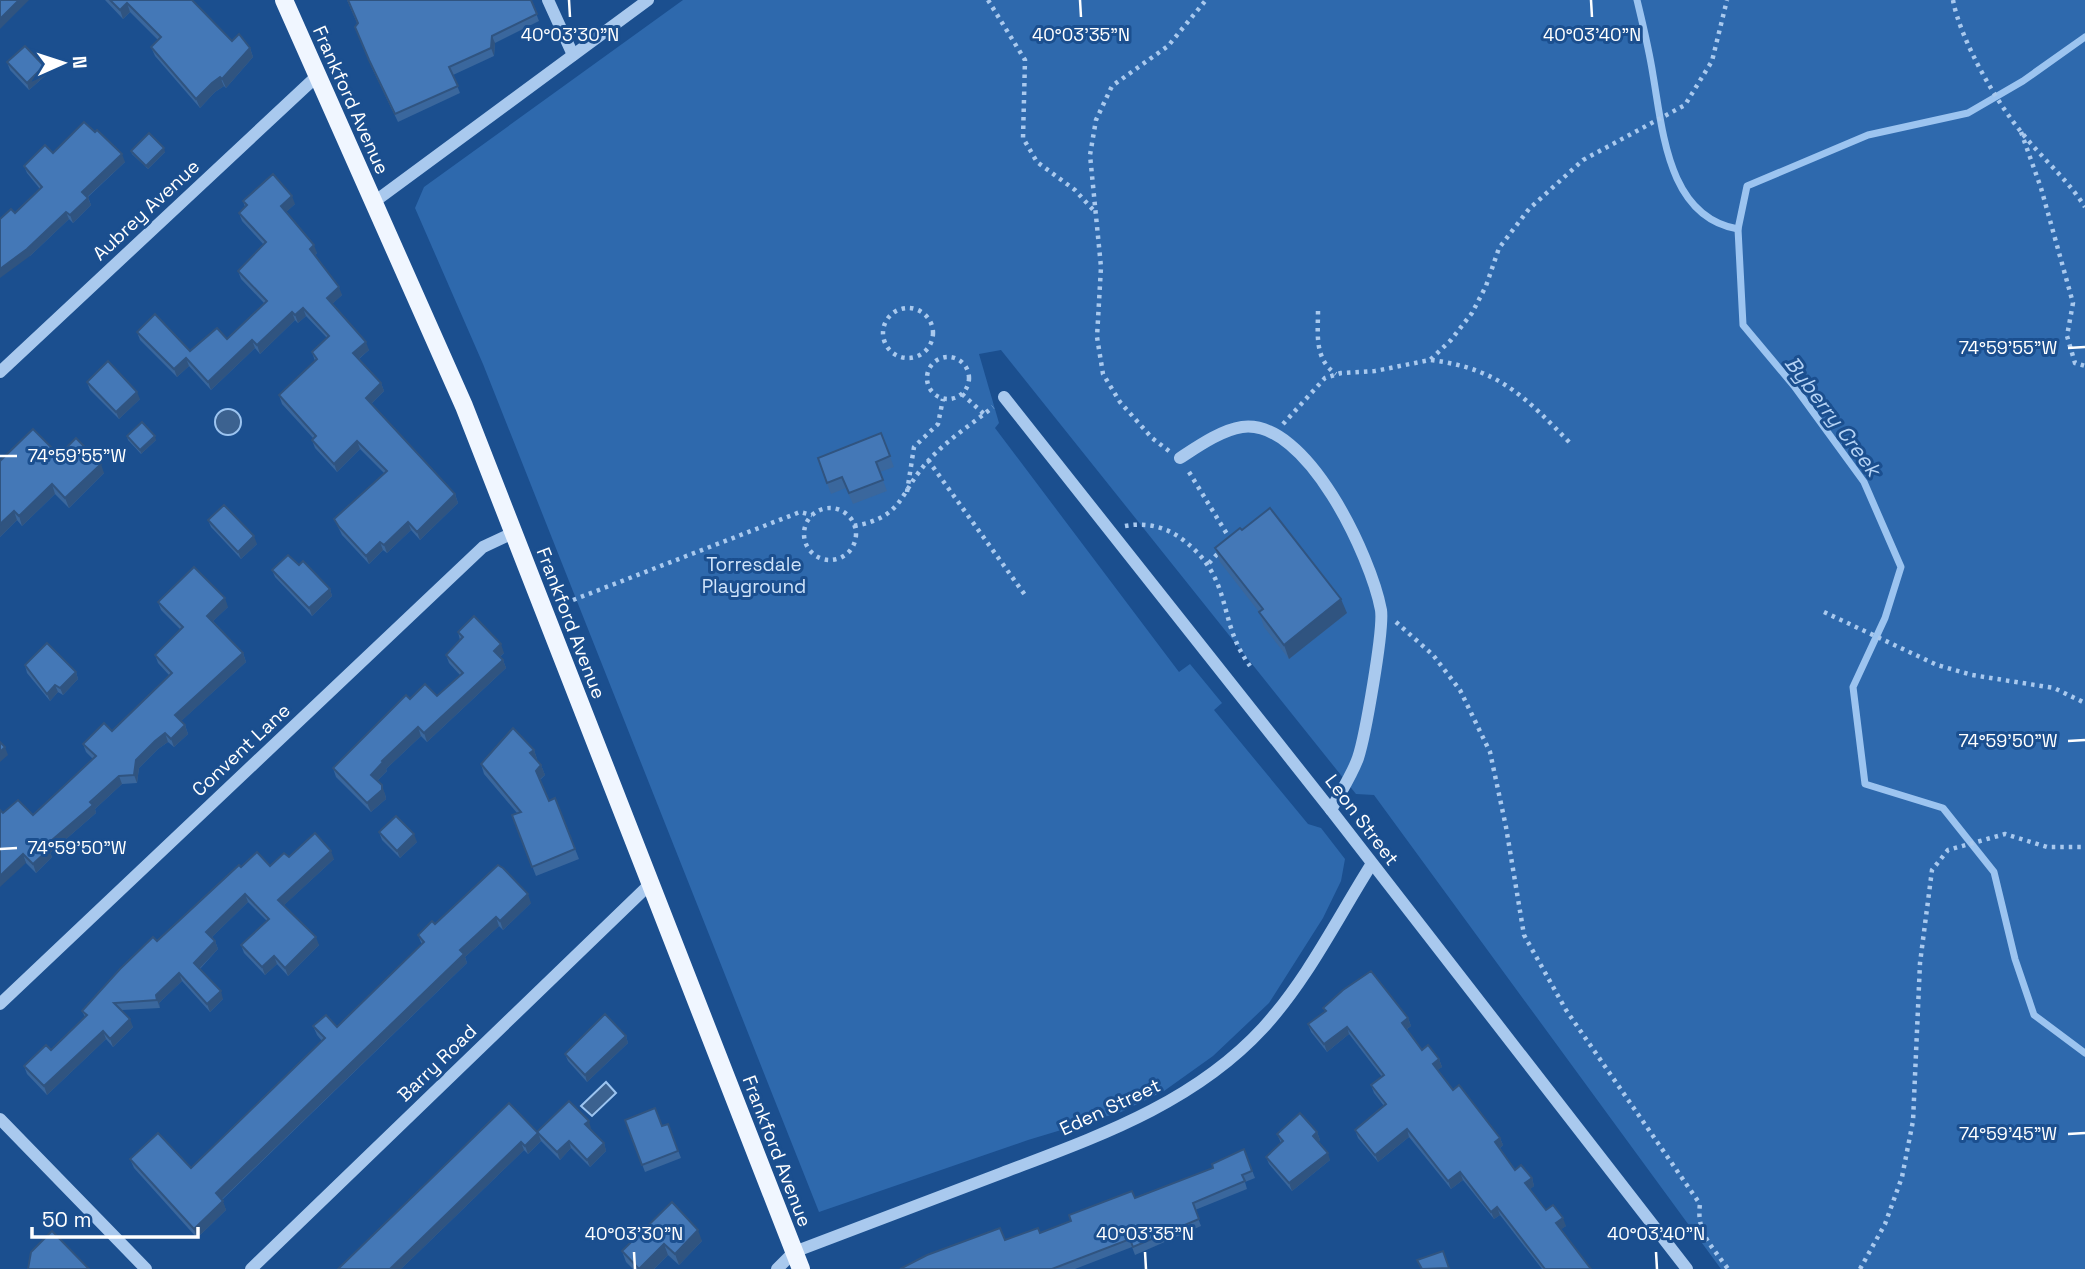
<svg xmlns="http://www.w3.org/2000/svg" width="2085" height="1269" font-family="'Space Grotesk',sans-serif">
<rect width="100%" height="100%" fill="#1b4f8f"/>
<polygon fill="#2e69ad" points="683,0 2085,0 2085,1269 1721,1269 1374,795 1356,794 1001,350 979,354 999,423 995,428 1179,672 1190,664 1222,703 1214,710 1308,824 1321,828 1345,859 1341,881 1323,918 1269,1003 1213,1056 1164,1091 1121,1112 1028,1140 819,1212 483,364 415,208 424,187"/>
<g fill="#3c6290" stroke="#9cc4f0" stroke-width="2">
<circle cx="228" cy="422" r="13"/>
<polygon points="606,1082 616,1093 592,1116 581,1106"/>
</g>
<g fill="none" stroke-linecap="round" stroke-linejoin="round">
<g stroke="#9cc4f0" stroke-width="7">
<path d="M1637,0C1643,25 1649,49 1653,75C1663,132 1668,217 1738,229"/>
<polyline points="2085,37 2023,81 1968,113 1868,135 1747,186 1738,229 1743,325 1794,386 1864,482 1901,567 1885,618 1853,687 1865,784 1943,808 1994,872 2015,959 2034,1015 2085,1053"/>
</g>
<g stroke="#a9c9ee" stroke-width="4.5" stroke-dasharray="3.5 5" stroke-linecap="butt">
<polyline points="988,0 1025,60 1023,138 1037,162 1075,190 1095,212"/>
<path d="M1953,0C1960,39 1996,102 2022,133C2042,158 2068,180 2085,207"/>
<polyline points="2021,132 2041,188 2073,303 2067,336 2075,363 2085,366"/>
<circle cx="908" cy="333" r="25"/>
<path d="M1318,311C1318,334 1314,359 1336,374"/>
<circle cx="948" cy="378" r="21"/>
<path d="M1431,360C1500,369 1525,397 1572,445"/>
<polyline points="962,394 984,414"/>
<polyline points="1283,424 1325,378 1341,373 1375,371 1430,360 1451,340 1472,313 1486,286 1499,248 1529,209 1583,160 1685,105 1712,61 1727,0"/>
<polyline points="1169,451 1152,438 1120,402 1103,374 1097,337 1101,267 1090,155 1096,120 1112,86 1168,46 1206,0"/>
<polyline points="928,460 1025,595"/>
<polyline points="1189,472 1230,539"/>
<polyline points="907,492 914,447 938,424 943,399"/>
<circle cx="830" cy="534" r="26"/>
<path d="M854,526C905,517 899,492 929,460C947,440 972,424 993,407"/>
<path d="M1125,526C1146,522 1166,527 1182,539C1235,579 1216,620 1250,666"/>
<polyline points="1209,563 1220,551"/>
<polyline points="573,600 800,512 812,515"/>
<polyline points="1824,612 1937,665 1972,675 2054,688 2085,703"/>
<path d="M1396,622L1433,655L1460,690L1490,752L1506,827L1524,935L1566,1010L1700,1204C1696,1233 1712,1246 1728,1269"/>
<polyline points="1860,1269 1885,1224 1902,1177 1913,1121 1920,963 1932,870 1948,850 2005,834 2047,847 2085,847"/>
</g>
<g stroke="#a9c9ee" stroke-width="12">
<polyline points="548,0 573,55"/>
<polyline points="374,202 648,0"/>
<polyline points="0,372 317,76"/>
<polyline points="1004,397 1331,810 1687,1269"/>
<path d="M1180,458C1197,447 1221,430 1242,427C1307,418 1371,557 1381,610C1384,630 1365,737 1358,758C1352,775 1340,793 1331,810"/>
<polyline points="0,1004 483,547 513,533"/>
<polyline points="0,1119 146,1269"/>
<polyline points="251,1269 650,884"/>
<path d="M777,1269L794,1252C863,1226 933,1199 1002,1173C1096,1137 1193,1104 1263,1028C1307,980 1337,919 1371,865"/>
</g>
<polyline stroke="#f0f6ff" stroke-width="18" points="284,0 464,406 801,1269"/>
</g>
<g fill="#3a679d">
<polygon points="105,0 193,0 192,1 232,41 250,48 253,57 226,88 224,86 215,92 200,108 155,56 151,47 158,40 130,12 123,19"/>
<polygon points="347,0 531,0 539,21 495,43 494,56 453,75 460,93 398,122 372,68 358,35 357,23"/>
<polygon points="7,62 44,66 47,74 29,90 10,70"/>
<polygon points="131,151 165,152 148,169 132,154"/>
<polygon points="53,153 125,162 88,197 91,205 73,223 69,219 30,256 15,213 40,189 27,173 24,166"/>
<polygon points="243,201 295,204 286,212 317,253 315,255 342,295 332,304 369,350 359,359 381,383 384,391 371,404 455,494 458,503 420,540 411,530 387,553 383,550 369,564 342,535 334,519 385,474 360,449 337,472 315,448 312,440 313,438 282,404 279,395 315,361 312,352 327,338 306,316 298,323 295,320 260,354 255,348 211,390 189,366 177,377 140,340 137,332 190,351 227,339 264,303 241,279 238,271 264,245 242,221 239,213 245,207"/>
<polygon points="87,382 140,399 119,419 90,390"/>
<polygon points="881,433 894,467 880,472 887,491 853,504 846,488 831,494 818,458"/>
<polygon points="127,436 156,440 141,454 128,440"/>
<polygon points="59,455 104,473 69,508 55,494 22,526 17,520 0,537 0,461"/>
<polygon points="208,520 257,544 241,559 211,527"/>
<polygon points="1242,530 1347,613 1289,659 1264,627 1259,612 1220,562 1215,548"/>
<polygon points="299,565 330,589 332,596 312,616 275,577 272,570"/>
<polygon points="158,602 228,607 213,621 243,653 246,662 181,721 185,725 188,734 174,747 168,742 158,749 139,768 137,783 122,784 95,809 96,813 50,853 52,857 36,873 26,863 3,813 33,815 93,759 86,752 83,744 112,731 169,675 158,663 155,655 181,630 161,610"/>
<polygon points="458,632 504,653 500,657 503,660 506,668 427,742 421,736 386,769 387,771 377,781 385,794 386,799 371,812 336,777 333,768 410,699 437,696 460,675 449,663 446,655 460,640"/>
<polygon points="25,665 76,672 78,679 63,695 58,692 50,701 27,673"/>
<polygon points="534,750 537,759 536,760 541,765 545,775 540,780 549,801 555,798 579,859 536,876 512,815 517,813 484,774 481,764"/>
<polygon points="379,832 417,842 400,858 382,840"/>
<polygon points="289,857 334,859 284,905 319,945 288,976 277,964 265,975 244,953 241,945 267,921 248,902 212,937 215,941 218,949 200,969 223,999 210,1012 182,981 159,1003 160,1008 122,1010 133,1027 113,1047 106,1039 47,1095 27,1074 24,1066 51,1050 85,1017 82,1011 157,941 241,867 270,866"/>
<polygon points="531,903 503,930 499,926 465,957 467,963 222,1200 226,1210 197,1238 134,1168 130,1159 191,1168 322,1041 317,1035 313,1026 337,1027 422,945 418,935 435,924"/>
<polygon points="1323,1008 1408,1018 1411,1026 1407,1029 1422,1050 1439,1059 1442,1067 1437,1070 1453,1090 1500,1138 1503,1145 1500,1148 1515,1170 1532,1178 1534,1186 1530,1189 1546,1210 1566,1226 1561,1229 1591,1269 1542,1269 1500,1215 1494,1219 1463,1180 1451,1189 1409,1137 1378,1162 1358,1138 1355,1130 1384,1106 1374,1093 1371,1085 1382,1077 1349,1034 1327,1052 1311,1032 1308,1024 1325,1011"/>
<polygon points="626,1036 628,1043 587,1082 568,1061 565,1054"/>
<polygon points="509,1103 537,1132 591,1128 590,1129 604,1143 606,1151 590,1167 571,1148 560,1160 541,1141 528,1154 524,1150 401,1269"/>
<polygon points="625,1120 662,1126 668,1124 681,1158 645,1172"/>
<polygon points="1317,1132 1320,1140 1318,1142 1330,1160 1292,1191 1269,1164 1266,1157 1281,1143 1277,1134"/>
<polygon points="1244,1149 1255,1178 1245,1182 1247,1189 1195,1210 1201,1226 1135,1255 1132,1247 1075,1269 900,1269 1005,1240 1040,1233 1213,1168"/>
<polygon points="672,1202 702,1241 679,1265 668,1255 654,1269 633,1269 626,1262 622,1251"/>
</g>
<g fill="#305480">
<polygon points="19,0 29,0 0,29 0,19"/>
<polygon points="127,3 130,12 123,19 120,10"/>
<polygon points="492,36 495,43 494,56 491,48"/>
<polygon points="250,48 253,57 226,88 222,79"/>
<polygon points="44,66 47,74 29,90 27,83"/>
<polygon points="220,77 224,86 215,92 200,108 196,99 212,83"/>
<polygon points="164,148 165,152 148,169 146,166"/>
<polygon points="122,154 125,162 85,199 82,192"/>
<polygon points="292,196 295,204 284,214 281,206"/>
<polygon points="88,198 91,205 73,223 70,215"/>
<polygon points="66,212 69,219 30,256 0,278 0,269"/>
<polygon points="314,245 317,253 313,257 310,249"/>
<polygon points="339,287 342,295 330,306 327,298"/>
<polygon points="303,308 306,316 298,323 295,315"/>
<polygon points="292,312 295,320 260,354 257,345"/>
<polygon points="252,340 255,348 211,390 208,382"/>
<polygon points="366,342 369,350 356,361 353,353"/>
<polygon points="186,358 189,366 177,377 174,369"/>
<polygon points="381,383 384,391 369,406 366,398"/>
<polygon points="137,392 140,399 119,419 116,412"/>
<polygon points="155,436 156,440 141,454 140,450"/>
<polygon points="357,441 360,449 337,472 334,464"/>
<polygon points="101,464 104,473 69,508 65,498"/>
<polygon points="52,484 55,494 22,526 19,516"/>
<polygon points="455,494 458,503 420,540 417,532"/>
<polygon points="14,511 17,520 0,537 0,524"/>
<polygon points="408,522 411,530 387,553 384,545"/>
<polygon points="254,536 257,544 241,559 238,552"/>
<polygon points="380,542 383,550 369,564 366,556"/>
<polygon points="330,589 332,596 312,616 309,608"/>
<polygon points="225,598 228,607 210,624 207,616"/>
<polygon points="1341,599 1347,613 1289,659 1284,645"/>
<polygon points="501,644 504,653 497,659 494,651"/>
<polygon points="243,653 246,662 178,724 175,715"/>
<polygon points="503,660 506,668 427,742 424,733"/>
<polygon points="76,672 78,679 63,695 60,688"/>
<polygon points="55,685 58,692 50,701 47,694"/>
<polygon points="185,725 188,734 174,747 171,739"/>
<polygon points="418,727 421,736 386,769 387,771 374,784 371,775 382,761"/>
<polygon points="165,733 168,742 158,749 139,768 137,783 134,775 136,760 155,741"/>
<polygon points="5,747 8,755 0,762 0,752"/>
<polygon points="534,750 537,759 533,763 530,753"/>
<polygon points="541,765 545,775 539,780 536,771"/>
<polygon points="119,776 122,784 95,809 96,813 50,853 52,857 36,873 33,864 45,846"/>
<polygon points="382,785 385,794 386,799 371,812 367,803"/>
<polygon points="414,834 417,842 400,858 397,851"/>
<polygon points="331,851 334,859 281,908 278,900"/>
<polygon points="23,854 26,863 0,887 0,876"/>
<polygon points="245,894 248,902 209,940 206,932"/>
<polygon points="528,894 531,903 503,930 500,921"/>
<polygon points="496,917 499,926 465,957 467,963 219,1202 216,1193 460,950"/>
<polygon points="316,937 319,945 288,976 285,968"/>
<polygon points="215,941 218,949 197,971 194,963"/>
<polygon points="274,956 277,964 265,975 262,967"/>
<polygon points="179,973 182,981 159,1003 160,1008 157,1000 156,995"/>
<polygon points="221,991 223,999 210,1012 207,1004"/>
<polygon points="1408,1018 1411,1026 1405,1030 1402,1023"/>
<polygon points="130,1019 133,1027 113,1047 110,1039"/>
<polygon points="1347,1027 1349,1034 1327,1052 1324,1044"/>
<polygon points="103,1031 106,1039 47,1095 44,1086"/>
<polygon points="626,1036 628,1043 587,1082 585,1075"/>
<polygon points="1439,1059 1442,1067 1435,1072 1433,1064"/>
<polygon points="589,1121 591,1128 588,1132 585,1124"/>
<polygon points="1407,1129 1409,1137 1378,1162 1375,1155"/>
<polygon points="1317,1132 1320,1140 1315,1144 1313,1136"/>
<polygon points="538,1133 541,1141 528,1154 525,1146"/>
<polygon points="1500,1138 1503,1145 1498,1150 1495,1142"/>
<polygon points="569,1141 571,1148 560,1160 557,1152"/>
<polygon points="521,1142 524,1150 401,1269 390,1269"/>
<polygon points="604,1143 606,1151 590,1167 587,1160"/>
<polygon points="1328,1153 1330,1160 1292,1191 1289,1183"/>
<polygon points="1460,1172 1463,1180 1451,1189 1448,1181"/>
<polygon points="1532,1178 1534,1186 1528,1191 1525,1183"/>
<polygon points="223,1201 226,1210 197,1238 194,1229"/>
<polygon points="1497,1207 1500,1215 1494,1219 1491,1212"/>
<polygon points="1563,1218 1566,1226 1559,1231 1556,1223"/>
<polygon points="698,1230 702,1241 679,1265 675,1254"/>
<polygon points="664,1244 668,1255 654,1269 639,1269"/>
</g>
<g fill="#4478b7" stroke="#305480" stroke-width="2">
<polygon points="0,0 19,0 0,19"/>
<polygon points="110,0 192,0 232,41 239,34 250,48 222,79 220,77 212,83 196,99 151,47 161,37 127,3 120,10"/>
<polygon points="348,0 531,0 537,14 492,36 491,48 449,67 458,86 395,114 369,60 355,27 358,23"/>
<polygon points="25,46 44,66 27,83 7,62"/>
<polygon points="84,122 95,132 97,130 122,154 82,192 88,198 70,215 66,212 27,249 0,269 0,219 11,209 15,213 42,187 24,166 45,145 53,153"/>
<polygon points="149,133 164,148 146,166 131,151"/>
<polygon points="273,174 292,196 281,206 314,245 310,249 339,287 327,298 366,342 353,353 381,383 366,398 455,494 417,532 408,522 384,545 380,542 366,556 339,527 334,519 387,471 357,441 334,464 312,440 316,436 279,395 317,359 312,352 329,336 303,308 295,315 292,312 257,345 252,340 208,382 186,358 174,369 137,332 155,314 190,351 217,328 227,339 267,301 238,271 266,242 239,213 247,205 243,201"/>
<polygon points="108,361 137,392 116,412 87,382"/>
<polygon points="142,422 155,436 140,450 127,436"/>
<polygon points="33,429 59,455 76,438 101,464 65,498 52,484 19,516 14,511 0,524 0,461"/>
<polygon points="881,433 890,456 876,462 883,480 849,493 842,477 827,483 818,458"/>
<polygon points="224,505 254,536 238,552 208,520"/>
<polygon points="1270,508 1341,599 1284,645 1259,612 1263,609 1215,548 1240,528 1242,530"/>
<polygon points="288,555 299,565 303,561 330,589 309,608 272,570"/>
<polygon points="194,567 225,598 207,616 243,653 175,715 185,725 171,739 165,733 155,741 136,760 134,775 119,776 90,802 93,805 45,846 49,849 33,864 23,854 0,876 0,810 3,813 18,800 33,815 96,756 83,744 104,723 112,731 172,673 155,655 183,627 158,602"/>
<polygon points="474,616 501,644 494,651 503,660 424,733 418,727 382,761 383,762 371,775 382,785 382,790 367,803 333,768 406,695 410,699 425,684 437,696 463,673 446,655 463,637 458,632"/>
<polygon points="47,643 76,672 60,688 55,685 47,694 25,665"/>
<polygon points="513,728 534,750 530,753 541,765 536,771 549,801 555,798 575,849 532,867 512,815 521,812 481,764"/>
<polygon points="0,742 5,747 0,752"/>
<polygon points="396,816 414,834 397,851 379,832"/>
<polygon points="315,833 331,851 278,900 316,937 285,968 274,956 262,967 241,945 269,919 245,894 206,932 215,941 194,963 221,991 207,1004 179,973 156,995 157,1000 114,1003 130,1019 110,1039 103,1031 44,1086 24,1066 46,1045 51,1050 87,1015 82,1011 120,969 153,937 157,941 239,865 241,867 257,852 270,866 284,853 289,857"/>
<polygon points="498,865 503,868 528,894 500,921 496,917 460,950 464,954 216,1193 223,1201 194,1229 130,1159 158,1133 191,1168 325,1038 313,1026 326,1015 337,1027 424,942 418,935 432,921 435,924"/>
<polygon points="1371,971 1408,1018 1402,1023 1422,1050 1428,1045 1439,1059 1433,1064 1453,1090 1459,1085 1500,1138 1495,1142 1515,1170 1521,1165 1532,1178 1525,1183 1546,1210 1553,1205 1563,1218 1556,1223 1591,1269 1545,1269 1497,1207 1491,1212 1460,1172 1448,1181 1407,1129 1375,1155 1355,1130 1386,1104 1371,1085 1384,1075 1347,1027 1324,1044 1308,1024 1326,1011 1323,1008 1343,990"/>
<polygon points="605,1014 626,1036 585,1075 565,1054"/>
<polygon points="569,1101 589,1121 585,1124 604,1143 587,1160 569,1141 557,1152 537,1132"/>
<polygon points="509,1103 538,1133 525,1146 521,1142 390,1269 338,1269"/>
<polygon points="655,1108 662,1126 668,1124 678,1151 642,1165 625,1120"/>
<polygon points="1300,1113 1317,1132 1313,1136 1328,1153 1289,1183 1266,1157 1283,1141 1277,1134"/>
<polygon points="1244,1149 1252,1171 1242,1175 1245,1181 1193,1203 1199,1219 1133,1247 1130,1239 1052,1269 900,1269 927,1255 1000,1228 1005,1240 1038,1228 1040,1233 1071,1221 1069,1215 1132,1191 1135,1198 1213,1168 1212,1164"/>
<polygon points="672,1202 698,1230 675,1254 664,1244 639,1269 622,1251"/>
<polygon points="52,1231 89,1269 28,1269 31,1252"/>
<polygon points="1443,1251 1449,1268 1422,1269 1417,1260"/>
</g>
<path fill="none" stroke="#fff" stroke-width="2.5" d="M569,0L570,17M1080,0L1081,17M1591,0L1592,17M2068,348L2085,347M0,456H17M2068,741L2085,740M0,849L17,848M2068,1134L2085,1133M634,1252L635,1269M1145,1252L1146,1269M1656,1252L1657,1269"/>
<g text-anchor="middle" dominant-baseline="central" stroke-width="6" stroke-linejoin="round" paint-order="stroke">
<g font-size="19" fill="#fff" stroke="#1b4f8f">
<text transform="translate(351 100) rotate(66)">Frankford Avenue</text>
<text transform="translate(146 210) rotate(-43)">Aubrey Avenue</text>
<text transform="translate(571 623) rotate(69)">Frankford Avenue</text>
<text transform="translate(241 750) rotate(-43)">Convent Lane</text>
<text transform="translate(1362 820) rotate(53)">Leon Street</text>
<text transform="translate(437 1063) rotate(-44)">Barry Road</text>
<text transform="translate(1110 1107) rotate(-25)">Eden Street</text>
<text transform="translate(777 1151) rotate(69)">Frankford Avenue</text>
</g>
<g font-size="19" fill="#cfe3fa" stroke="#1b4f8f">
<text x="754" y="564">Torresdale<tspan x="754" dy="22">Playground</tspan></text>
</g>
<g font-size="21" font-style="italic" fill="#b5d3f5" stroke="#1b4f8f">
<text transform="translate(1833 416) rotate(53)">Byberry Creek</text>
</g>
</g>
<g font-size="18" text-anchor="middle" fill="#fff" stroke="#1b4f8f" stroke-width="6" stroke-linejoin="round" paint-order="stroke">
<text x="570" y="41">40°03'30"N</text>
<text x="1081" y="41">40°03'35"N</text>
<text x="1592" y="41">40°03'40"N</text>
<text x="2008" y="354">74°59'55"W</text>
<text x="77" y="462">74°59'55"W</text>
<text x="2008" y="747">74°59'50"W</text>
<text x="77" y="854">74°59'50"W</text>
<text x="2008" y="1140">74°59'45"W</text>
<text x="634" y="1240">40°03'30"N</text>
<text x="1145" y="1240">40°03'35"N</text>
<text x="1656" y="1240">40°03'40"N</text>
</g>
<g transform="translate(63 63) rotate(87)" stroke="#1b4f8f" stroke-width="5" paint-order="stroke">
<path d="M0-5L12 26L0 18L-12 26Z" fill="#ffffff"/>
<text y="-10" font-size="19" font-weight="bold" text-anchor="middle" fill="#ffffff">N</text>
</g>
<path d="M32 1227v10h166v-10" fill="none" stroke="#ffffff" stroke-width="3.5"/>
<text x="42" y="1227" font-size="21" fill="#ffffff" stroke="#1b4f8f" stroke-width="5" paint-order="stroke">50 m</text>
</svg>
